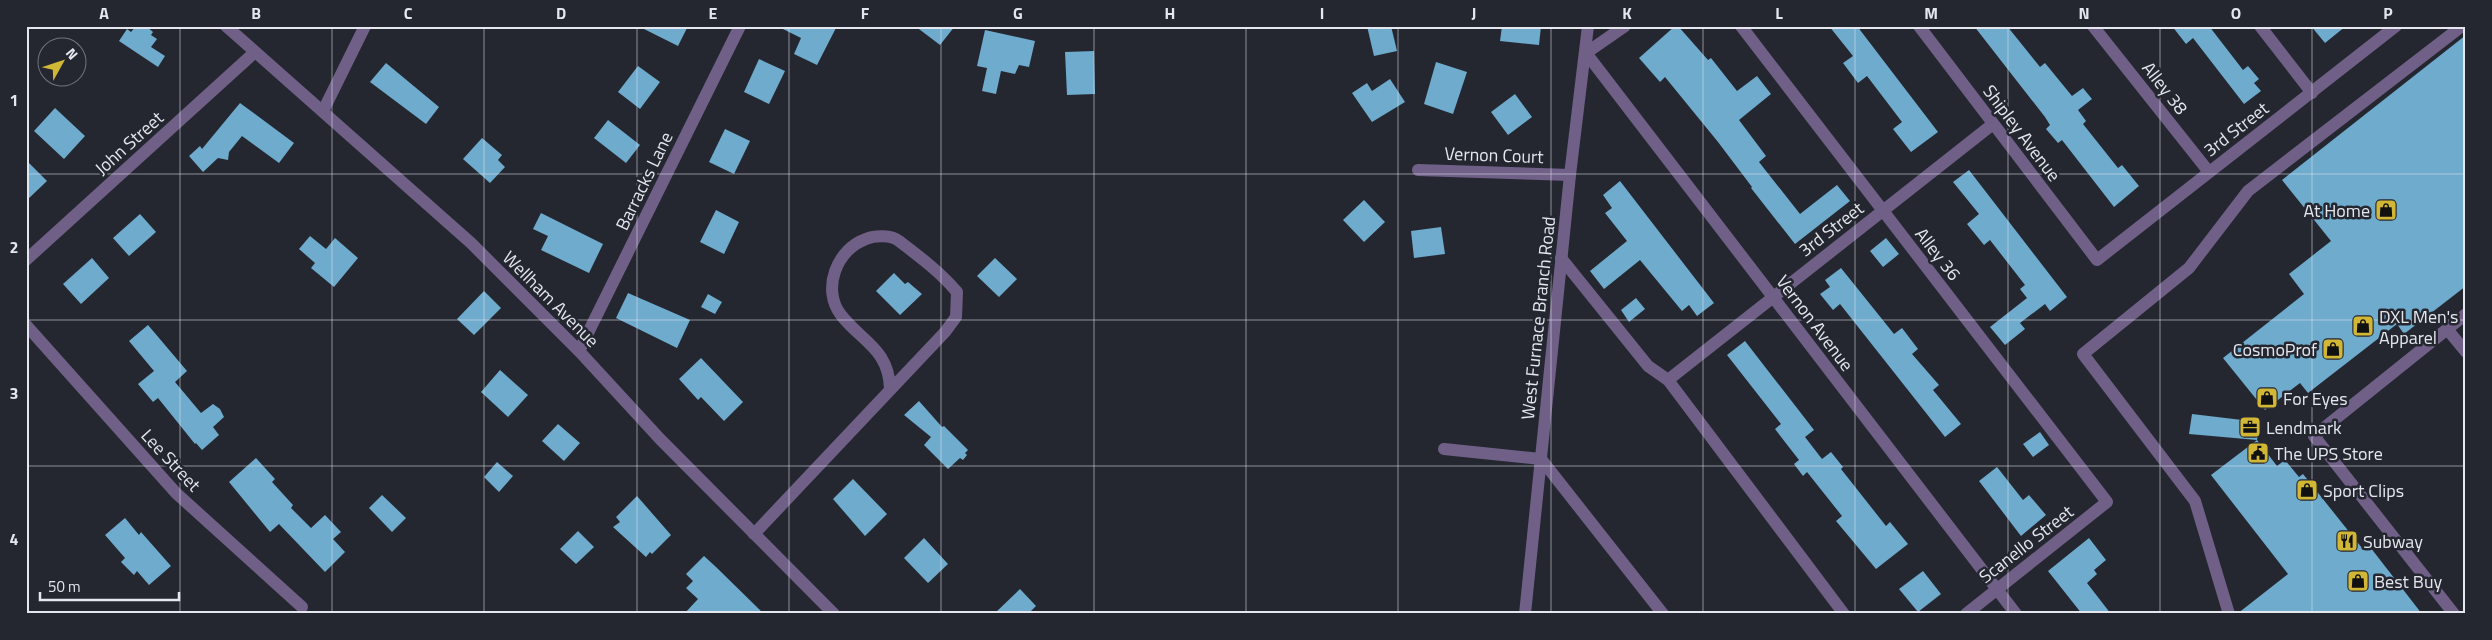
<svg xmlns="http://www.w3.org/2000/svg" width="2492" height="640" font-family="'Titillium Web',sans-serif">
<rect width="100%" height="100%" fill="#242730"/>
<g fill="#6eabcd">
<polygon points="136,26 146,26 153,32 151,35 157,39 151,47 165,56 158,67 119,41 127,29 131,32"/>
<polygon points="638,26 688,26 678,46"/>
<polygon points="777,26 837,26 817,65 794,54 801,38"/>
<polygon points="915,26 955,26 940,45"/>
<polygon points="1367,26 1391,26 1397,51 1374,56"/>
<polygon points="1502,26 1541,26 1539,45 1500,41"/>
<polygon points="1675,26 1678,26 1708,60 1711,58 1737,91 1757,76 1771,94 1739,120 1766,156 1759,162 1800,214 1837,185 1850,201 1795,244 1751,188 1752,187 1718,142 1665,77 1660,82 1639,58"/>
<polygon points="1829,26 1857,26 1938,132 1911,152 1893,129 1902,122 1867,76 1858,83 1843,63 1853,56"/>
<polygon points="1974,26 2007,26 2040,67 2045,63 2072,96 2083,88 2092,99 2078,110 2086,121 2083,124 2118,168 2122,165 2139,186 2114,207 2062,140 2058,143 2046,129 2050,125 2045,117"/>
<polygon points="2172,26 2209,26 2243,70 2248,66 2259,79 2254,83 2261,91 2244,104 2193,38 2186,44"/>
<polygon points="2311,26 2346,26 2325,43"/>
<polygon points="985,30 1035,41 1029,67 1019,65 1015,74 1001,71 996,94 982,91 987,68 977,66"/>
<polygon points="2466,35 2466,286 2404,334 2397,324 2308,393 2300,383 2265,410 2223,358 2304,294 2289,274 2331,241 2282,180"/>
<polygon points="1094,51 1095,94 1067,95 1065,52"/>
<polygon points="759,59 785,71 769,104 744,92"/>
<polygon points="1436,62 1467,72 1453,114 1424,104"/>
<polygon points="386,63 439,107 426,124 370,82"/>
<polygon points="638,66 660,82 640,109 618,92"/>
<polygon points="1390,79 1405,102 1372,122 1352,93 1367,83 1372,91"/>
<polygon points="1515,94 1532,117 1508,135 1491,112"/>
<polygon points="240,103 294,143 279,163 242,136 229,152 228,160 218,158 203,172 189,156 200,146 202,149"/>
<polygon points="55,108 85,136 64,159 34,131"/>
<polygon points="608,120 640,145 626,163 594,138"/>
<polygon points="725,129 750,141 734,174 709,162"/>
<polygon points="482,138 502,155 498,160 505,167 490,183 463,159"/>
<polygon points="26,160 47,181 26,201"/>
<polygon points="1969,170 2067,297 2050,311 2045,304 2020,323 2025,329 2005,345 1990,327 2027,298 2020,289 2025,285 1990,240 1984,245 1967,224 1979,214 1953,182"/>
<polygon points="1620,181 1714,303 1697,316 1689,305 1682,311 1640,260 1604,289 1590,271 1627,241 1605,213 1612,208 1603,195"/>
<polygon points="1364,200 1385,222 1364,242 1343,220"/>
<polygon points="716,210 739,222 724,254 700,242"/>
<polygon points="541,213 603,244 589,273 541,250 548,236 533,229"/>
<polygon points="140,214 156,232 129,256 113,238"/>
<polygon points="1441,227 1445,254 1414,258 1411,231"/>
<polygon points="310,236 326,249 335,238 358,258 334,287 311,268 315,263 299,249"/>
<polygon points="1886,238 1899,254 1883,267 1870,251"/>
<polygon points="92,258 109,278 81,304 63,284"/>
<polygon points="995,258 1017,279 999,297 977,276"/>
<polygon points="1841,268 1894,334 1902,328 1918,349 1912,354 1939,385 1933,390 1961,424 1945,437 1840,304 1833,310 1820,294 1830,287 1825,280"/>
<polygon points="894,273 905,284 908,282 922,294 900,315 876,291"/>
<polygon points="484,291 501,308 474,335 457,319"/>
<polygon points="628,293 690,320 677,348 616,318"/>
<polygon points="708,294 722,302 715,314 701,307"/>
<polygon points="1636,298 1645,309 1629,322 1621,310"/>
<polygon points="148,325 187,371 175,382 201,413 213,404 220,409 224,417 213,427 219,435 202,450 196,443 195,444 158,398 153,402 138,384 154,371 129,341"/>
<polygon points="1745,341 1814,430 1805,437 1822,459 1831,452 1843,467 1841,469 1886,526 1890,522 1908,544 1876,569 1836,521 1842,516 1807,472 1803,476 1794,464 1799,460 1775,429 1781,424 1727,355"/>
<polygon points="701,358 743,402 724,421 701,397 698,400 679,379"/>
<polygon points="500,370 528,395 508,417 481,392"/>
<polygon points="919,401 942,427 944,426 968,450 965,453 967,455 963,460 960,458 948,469 924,445 931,437 904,415"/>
<polygon points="2192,414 2259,422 2257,440 2189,434"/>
<polygon points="558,424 580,443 564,461 542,441"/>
<polygon points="2040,432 2049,445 2033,457 2023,444"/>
<polygon points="2257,440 2277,466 2285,460 2299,477 2303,474 2362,548 2367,543 2422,614 2237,614 2288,574 2211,475"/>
<polygon points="256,458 275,479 272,482 293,505 291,508 311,528 325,515 341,532 333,539 345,552 325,572 279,524 270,532 229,482"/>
<polygon points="497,462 513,476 499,492 484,477"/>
<polygon points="1997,467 2023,500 2029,495 2046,515 2021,536 1979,481"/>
<polygon points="853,479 887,514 865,536 833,499"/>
<polygon points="382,495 406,518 392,532 369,508"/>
<polygon points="637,496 671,535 652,554 650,552 646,557 613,527 620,522 616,517"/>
<polygon points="125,518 139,535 141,532 171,566 149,585 137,571 134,575 121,562 125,558 105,535"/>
<polygon points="578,531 594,547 576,564 560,549"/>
<polygon points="924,538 948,564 928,583 904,558"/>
<polygon points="2089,538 2106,560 2094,570 2097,574 2087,583 2111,614 2082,614 2048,571"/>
<polygon points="704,556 716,567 764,614 684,614 698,599 686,588 693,581 686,574"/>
<polygon points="1923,571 1941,594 1918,612 1899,589"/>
<polygon points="1020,589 1036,606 1028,614 994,614"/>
</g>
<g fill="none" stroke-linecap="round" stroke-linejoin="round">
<g stroke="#706087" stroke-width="12">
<polyline points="226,26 471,243 579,351 660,439 834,614"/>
<polyline points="1625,26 1586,53 2016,614"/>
<polyline points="1741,26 2107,502 1966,614"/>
<polyline points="1919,26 2097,260 2396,26"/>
<polyline points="2093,26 2209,172"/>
<polyline points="2260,26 2312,93"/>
<polyline points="323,111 365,26"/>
<polyline points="1418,170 1570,175"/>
<polyline points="1561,258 1648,366 1668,380 1844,614"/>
<polyline points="26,260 255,52"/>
<polyline points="26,325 176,493 302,607"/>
<polyline points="2447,329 2466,352"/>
<polyline points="579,351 740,26"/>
<polyline points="1668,380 1993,124"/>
<polyline points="1444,449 1541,459 1663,614"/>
<path d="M754,534L945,332L956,317L957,292C940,272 920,257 899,241C892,235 875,235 866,239C837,249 821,289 841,315C862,342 889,349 890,389"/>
<polyline points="1525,614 1570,175 1588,26"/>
<polyline points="2229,614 2195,501 2083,354 2189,268 2248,191 2462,26"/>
<polyline points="2454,614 2314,436 2466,314"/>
</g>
</g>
<path fill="none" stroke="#e4e7ed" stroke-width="1" stroke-opacity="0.55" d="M180,26V614M332,26V614M484,26V614M637,26V614M789,26V614M941,26V614M1094,26V614M1246,26V614M1398,26V614M1551,26V614M1703,26V614M1855,26V614M2008,26V614M2160,26V614M2312,26V614M26,174H2466M26,320H2466M26,466H2466"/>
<defs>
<g id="shop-square" transform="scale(1.125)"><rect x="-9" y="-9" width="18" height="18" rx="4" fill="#d2b736" stroke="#242730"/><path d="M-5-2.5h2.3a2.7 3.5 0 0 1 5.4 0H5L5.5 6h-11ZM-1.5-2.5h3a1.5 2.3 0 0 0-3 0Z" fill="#111"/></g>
<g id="office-square" transform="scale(1.125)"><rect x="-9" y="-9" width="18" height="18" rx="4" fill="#d2b736" stroke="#242730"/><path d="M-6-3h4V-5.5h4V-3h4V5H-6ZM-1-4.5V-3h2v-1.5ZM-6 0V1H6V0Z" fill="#111"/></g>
<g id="civic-square" transform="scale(1.125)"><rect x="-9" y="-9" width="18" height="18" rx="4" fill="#d2b736" stroke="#242730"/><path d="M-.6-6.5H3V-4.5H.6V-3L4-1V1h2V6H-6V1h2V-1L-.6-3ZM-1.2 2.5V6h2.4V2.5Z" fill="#111"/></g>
<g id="restaurant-square" transform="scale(1.125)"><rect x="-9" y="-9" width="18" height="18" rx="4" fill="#d2b736" stroke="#242730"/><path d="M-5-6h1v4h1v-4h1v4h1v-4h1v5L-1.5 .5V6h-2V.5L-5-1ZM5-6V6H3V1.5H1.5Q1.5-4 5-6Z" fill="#111"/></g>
</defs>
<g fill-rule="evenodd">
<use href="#shop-square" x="2386" y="210"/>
<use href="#shop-square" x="2363" y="326"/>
<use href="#shop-square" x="2333" y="349"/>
<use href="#shop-square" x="2267" y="398"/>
<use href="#office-square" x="2250" y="427"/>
<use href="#civic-square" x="2258" y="453"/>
<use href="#shop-square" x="2307" y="490"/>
<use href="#restaurant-square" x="2347" y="541"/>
<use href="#shop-square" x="2358" y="581"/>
</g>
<g text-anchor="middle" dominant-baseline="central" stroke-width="5" stroke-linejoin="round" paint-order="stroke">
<g font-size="18" fill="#e4e7ed" stroke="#242730">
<text transform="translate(2165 88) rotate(52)">Alley 38</text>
<text transform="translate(2236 129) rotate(-38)">3rd Street</text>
<text transform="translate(2022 133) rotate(53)">Shipley Avenue</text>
<text transform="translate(129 143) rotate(-42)">John Street</text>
<text transform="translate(1494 155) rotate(2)">Vernon Court</text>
<text transform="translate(644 181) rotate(-64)">Barracks Lane</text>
<text transform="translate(1831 229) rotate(-38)">3rd Street</text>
<text transform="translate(1938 254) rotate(52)">Alley 36</text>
<text transform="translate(551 299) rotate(45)">Wellham Avenue</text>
<text transform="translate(1538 318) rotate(-84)">West Furnace Branch Road</text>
<text transform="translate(1815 323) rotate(53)">Vernon Avenue</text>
<text transform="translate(171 460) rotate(47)">Lee Street</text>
<text transform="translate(2026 544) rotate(-38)">Scanello Street</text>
</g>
<g font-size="18" fill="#e4e7ed" stroke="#242730" text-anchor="start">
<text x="2370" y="210" text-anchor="end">At Home</text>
<text x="2379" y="316">DXL Men's<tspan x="2379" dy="21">Apparel</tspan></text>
<text x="2317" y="349" text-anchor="end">CosmoProf</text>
<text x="2283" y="398">For Eyes</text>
<text x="2266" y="427">Lendmark</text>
<text x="2274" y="453">The UPS Store</text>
<text x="2323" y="490">Sport Clips</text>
<text x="2363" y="541">Subway</text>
<text x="2374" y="581">Best Buy</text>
</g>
</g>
<rect width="2492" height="640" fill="none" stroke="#242730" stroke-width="55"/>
<g transform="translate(62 62) rotate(50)"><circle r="24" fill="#242730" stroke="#71747c"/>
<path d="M0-4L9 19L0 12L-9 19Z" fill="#d2b736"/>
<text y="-8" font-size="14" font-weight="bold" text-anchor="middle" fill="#e4e7ed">N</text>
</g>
<path d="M40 592v8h139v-8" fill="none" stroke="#e4e7ed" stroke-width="2.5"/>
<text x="48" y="592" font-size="15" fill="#e4e7ed" stroke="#242730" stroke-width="4" paint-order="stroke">50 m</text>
<rect x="28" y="28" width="2436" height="584" fill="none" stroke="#e4e7ed" stroke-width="2"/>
<g font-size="16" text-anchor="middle" font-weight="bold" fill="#e4e7ed">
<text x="104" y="19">A</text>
<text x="256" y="19">B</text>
<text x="408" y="19">C</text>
<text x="561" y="19">D</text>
<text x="713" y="19">E</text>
<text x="865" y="19">F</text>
<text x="1018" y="19">G</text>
<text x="1170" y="19">H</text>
<text x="1322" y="19">I</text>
<text x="1474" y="19">J</text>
<text x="1627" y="19">K</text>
<text x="1779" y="19">L</text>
<text x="1931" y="19">M</text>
<text x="2084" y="19">N</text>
<text x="2236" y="19">O</text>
<text x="2388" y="19">P</text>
<text x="14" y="106">1</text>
<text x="14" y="253">2</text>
<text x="14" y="399">3</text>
<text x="14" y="545">4</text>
</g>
</svg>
